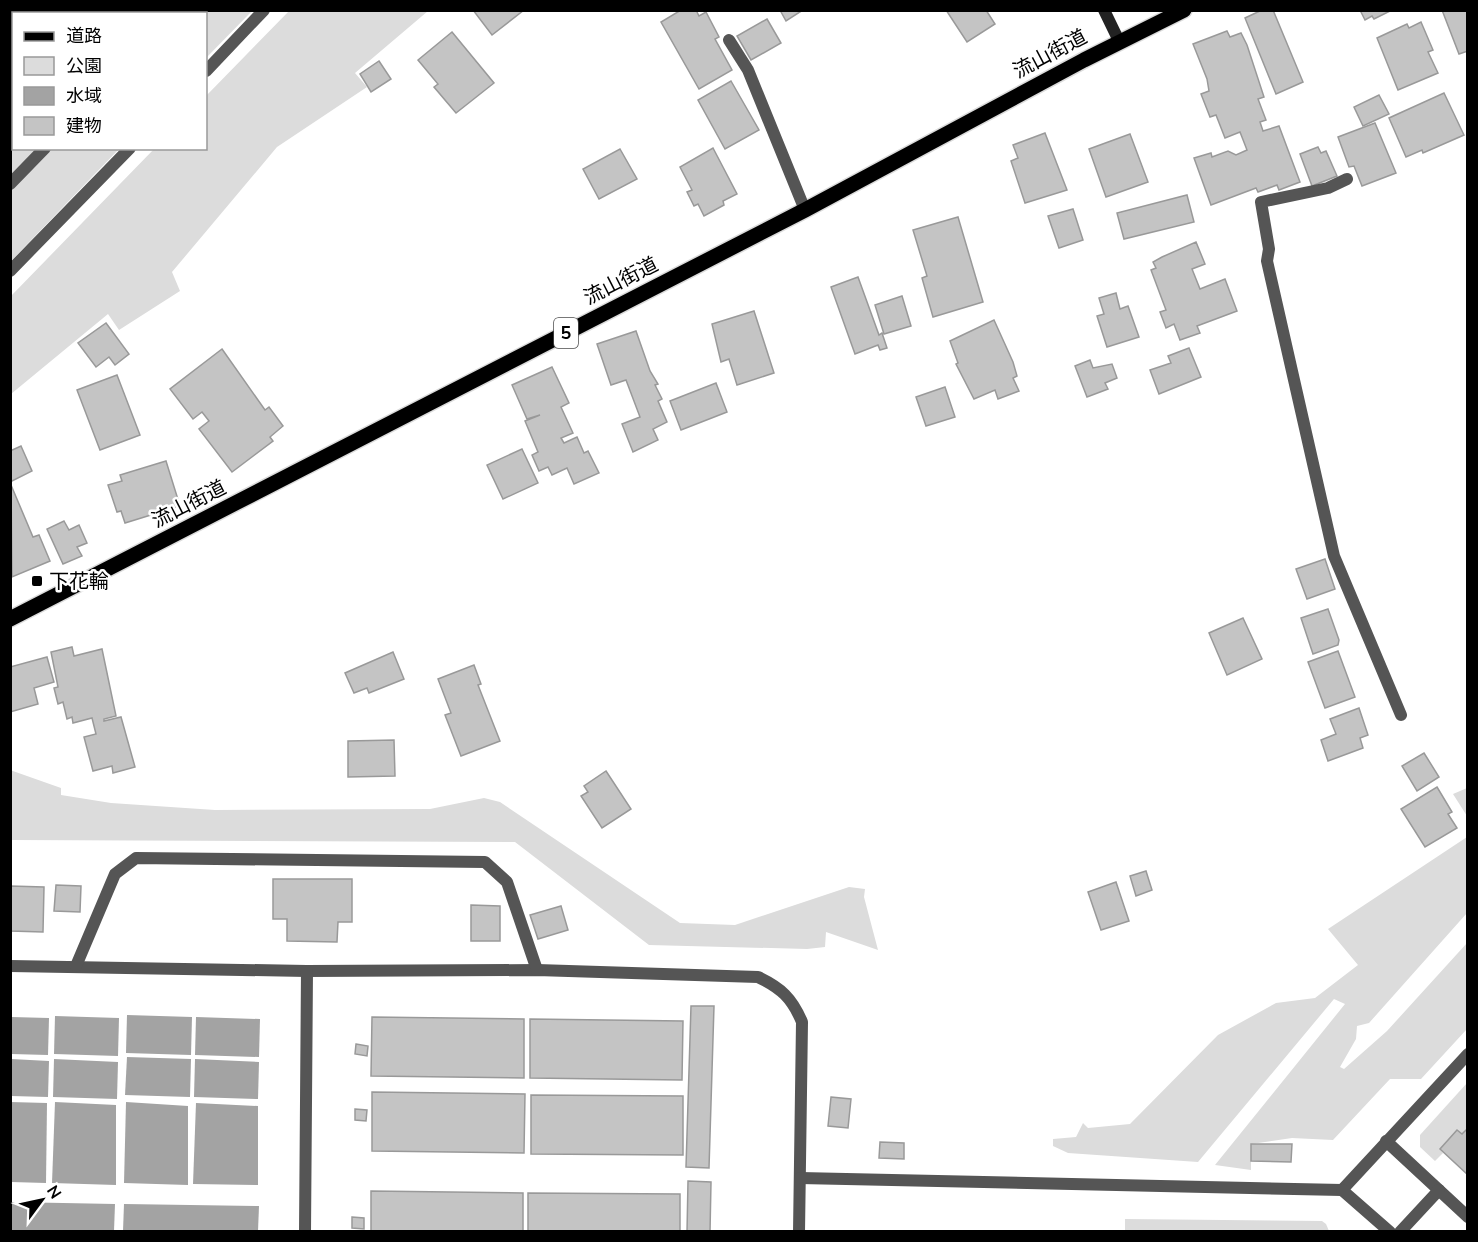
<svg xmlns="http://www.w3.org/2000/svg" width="1478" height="1242" font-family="'Nunito Sans','Noto Sans JP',sans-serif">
<rect width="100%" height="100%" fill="#fff"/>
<g fill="#dcdcdc">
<polygon points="11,11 252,11 206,58 206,14 14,14 14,148 119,149 11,261"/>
<polygon points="289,11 428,11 355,73 367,87 277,147 172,272 180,291 119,330 108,314 11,394 11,296 154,149 206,148 206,96"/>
<polygon points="10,770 61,788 61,795 111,803 215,810 430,809 484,798 500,802 680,923 735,925 849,887 865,889 864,897 878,950 826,932 825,947 807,949 649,945 515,842 11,840"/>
<polygon points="1467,788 1467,816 1453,794"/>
<polygon points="1467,837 1467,913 1369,1023 1357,1026 1356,1039 1340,1067 1344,1069 1387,1031 1467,943 1467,1029 1421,1079 1390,1079 1333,1140 1292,1138 1251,1144 1251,1170 1215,1165 1345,1004 1334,999 1198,1162 1068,1153 1053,1146 1053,1139 1076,1137 1083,1123 1088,1128 1130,1124 1218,1035 1276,1003 1315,998 1358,965 1328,929"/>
<polygon points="1467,1083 1467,1128 1462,1134 1457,1131 1440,1149 1443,1153 1435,1161 1420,1147 1420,1135"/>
<polygon points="1125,1219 1322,1221 1326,1224 1329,1231 1125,1231"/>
</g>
<g fill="#a3a3a3">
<polygon points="127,1015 192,1017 191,1055 126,1053"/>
<polygon points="55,1016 119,1018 118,1056 54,1054"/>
<polygon points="11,1017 49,1018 48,1055 11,1054"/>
<polygon points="196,1017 260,1019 259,1057 195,1055"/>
<polygon points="127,1057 191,1059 190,1097 125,1095"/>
<polygon points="11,1059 49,1061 48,1097 11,1096"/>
<polygon points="54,1059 118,1062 117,1099 53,1097"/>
<polygon points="195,1059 259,1062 258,1099 194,1097"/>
<polygon points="10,1102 47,1103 46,1183 11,1182"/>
<polygon points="55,1102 116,1105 116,1185 52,1183"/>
<polygon points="126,1102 188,1106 188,1185 124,1183"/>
<polygon points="196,1103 258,1106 258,1185 193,1184"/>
<polygon points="11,1202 115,1204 114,1231 11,1231"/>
<polygon points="124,1204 259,1206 258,1231 123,1231"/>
</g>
<g fill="#c4c4c4" stroke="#999" stroke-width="1.5">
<polygon points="473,10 524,10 492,35"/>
<polygon points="681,10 696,10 699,16 706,12 719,37 715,39 732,70 699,89 661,22"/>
<polygon points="780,10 803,10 786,21"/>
<polygon points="946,10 986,10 995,24 967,42"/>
<polygon points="1262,10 1273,10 1303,82 1276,94 1245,18"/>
<polygon points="1360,10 1392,10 1374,19 1372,16 1365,20"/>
<polygon points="1442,10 1468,10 1468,51 1459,54"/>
<polygon points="767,19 781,43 751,60 737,36"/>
<polygon points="1421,22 1433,50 1428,52 1438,73 1398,90 1377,38 1407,24 1409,28"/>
<polygon points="1227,31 1230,37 1241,33 1247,45 1264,97 1258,99 1266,120 1260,122 1263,131 1279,126 1300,182 1279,190 1277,185 1258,192 1256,188 1211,205 1194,158 1211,153 1212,157 1228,151 1236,155 1247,150 1240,132 1225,138 1216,115 1210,117 1201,94 1209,91 1207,79 1193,44"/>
<polygon points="452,32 494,83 456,113 434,87 438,84 418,60"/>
<polygon points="379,61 391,79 371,92 360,74"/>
<polygon points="731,81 759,130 725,149 698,100"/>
<polygon points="1444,93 1464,135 1423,153 1422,150 1406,157 1389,118"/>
<polygon points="1379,95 1389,114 1363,126 1354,107"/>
<polygon points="1375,123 1396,173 1362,186 1354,166 1349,167 1338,137"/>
<polygon points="1045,133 1067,190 1025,203 1011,161 1018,158 1013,145"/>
<polygon points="1130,134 1148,182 1106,197 1089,149"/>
<polygon points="1318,147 1321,153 1326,151 1337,176 1312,186 1300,154"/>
<polygon points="713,148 737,194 723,201 724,205 704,216 698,204 694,206 687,192 692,190 680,167"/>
<polygon points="620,149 637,179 599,199 583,169"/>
<polygon points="1187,195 1194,222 1124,239 1117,213"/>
<polygon points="1073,209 1083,240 1059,248 1048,216"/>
<polygon points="958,217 983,302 933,317 922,278 927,276 913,230"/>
<polygon points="1196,242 1205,264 1192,269 1200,289 1225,279 1237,311 1197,326 1200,333 1180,340 1174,324 1166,328 1160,312 1166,310 1151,270 1156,268 1153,262 1162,257"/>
<polygon points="858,277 879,335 882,333 887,348 880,350 878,345 855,354 831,287"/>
<polygon points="1116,293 1120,309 1128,306 1139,337 1107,347 1097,316 1104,314 1099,298"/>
<polygon points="902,296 911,326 884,334 875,305"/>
<polygon points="754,311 774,373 737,385 729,359 721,362 712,324"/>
<polygon points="994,320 1013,362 1017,376 1013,378 1019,391 998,399 995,390 974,399 956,364 958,363 950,341"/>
<polygon points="106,323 129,354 115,365 109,357 96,367 78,343"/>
<polygon points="636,331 650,371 658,384 655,385 662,399 658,401 667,422 653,429 658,440 633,452 622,424 640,417 626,380 611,385 597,344"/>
<polygon points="1189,348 1201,377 1159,394 1150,370 1171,363 1168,356"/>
<polygon points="222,349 265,410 269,407 283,426 270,437 273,441 232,472 199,429 209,421 202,412 193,419 170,389"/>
<polygon points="1090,360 1093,368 1112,364 1117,378 1105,383 1108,389 1087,397 1075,366"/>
<polygon points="552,367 569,403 561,407 573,433 561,438 564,443 577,437 584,453 588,451 599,473 574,484 567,468 552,475 548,467 539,471 532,455 538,452 525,421 540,415 527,419 512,385"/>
<polygon points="117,375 140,435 100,450 77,390"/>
<polygon points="716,383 727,412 681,430 670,401"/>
<polygon points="945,387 955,417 926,426 916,397"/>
<polygon points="21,446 32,471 10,482 10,451"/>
<polygon points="522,449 538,483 503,499 487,465"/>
<polygon points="166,461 180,506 125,523 121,511 117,512 108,485 122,481 120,475"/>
<polygon points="11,485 33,537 39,535 50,561 12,577"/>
<polygon points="64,521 69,530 79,525 87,543 77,547 82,556 63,564 47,529"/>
<polygon points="1325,559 1335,589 1307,599 1296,569"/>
<polygon points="1328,609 1339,640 1338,645 1313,654 1301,618"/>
<polygon points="1243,618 1262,659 1227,675 1209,633"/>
<polygon points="72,647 74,656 102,649 116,716 104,719 104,721 121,717 135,767 113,773 112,766 93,771 84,737 96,734 92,718 73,723 72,717 67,719 63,702 58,704 54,688 58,687 51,652"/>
<polygon points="1338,651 1355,697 1325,708 1308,662"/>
<polygon points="393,652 404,679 369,693 367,688 354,693 345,673"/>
<polygon points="47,657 54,682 34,688 38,704 10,712 10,667"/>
<polygon points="474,665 481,684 478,685 500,741 461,756 445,715 451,713 438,679"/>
<polygon points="1359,708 1368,735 1360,738 1363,748 1328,761 1321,740 1336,734 1330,719"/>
<polygon points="394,740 395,776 348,777 348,741"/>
<polygon points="1424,753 1439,777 1417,791 1402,766"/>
<polygon points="606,771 631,809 602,828 581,796 588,792 584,786"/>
<polygon points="1437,787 1452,812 1448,814 1457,828 1425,847 1401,809"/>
<polygon points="1146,871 1152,890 1136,896 1130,876"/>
<polygon points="273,879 352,879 352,922 338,922 337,942 287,941 287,919 273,919"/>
<polygon points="1116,882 1129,921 1101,930 1088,892"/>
<polygon points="56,885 81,886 80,912 54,911"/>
<polygon points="10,886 44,887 43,932 10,931"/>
<polygon points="471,905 500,906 500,941 471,941"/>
<polygon points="561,906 568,930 538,939 530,915"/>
<polygon points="691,1006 714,1006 709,1168 686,1167"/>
<polygon points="372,1017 524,1019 524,1078 371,1076"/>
<polygon points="530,1019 683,1021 682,1080 530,1078"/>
<polygon points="356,1044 368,1046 367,1056 355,1054"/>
<polygon points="372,1092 525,1094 524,1153 372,1151"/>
<polygon points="531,1095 683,1096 683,1155 531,1154"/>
<polygon points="831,1097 851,1099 848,1128 828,1126"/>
<polygon points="355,1109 367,1110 366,1121 355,1120"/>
<polygon points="1468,1128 1468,1175 1440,1149 1457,1130 1462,1134"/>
<polygon points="880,1142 904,1143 904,1159 879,1158"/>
<polygon points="1251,1144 1292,1144 1291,1162 1251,1161"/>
<polygon points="688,1181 711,1182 710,1232 687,1232"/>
<polygon points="371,1191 523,1193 523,1232 371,1232"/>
<polygon points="528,1193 680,1194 680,1232 528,1232"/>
<polygon points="352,1217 364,1218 364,1229 352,1228"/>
</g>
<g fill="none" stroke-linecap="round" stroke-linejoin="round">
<g stroke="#dbdbdb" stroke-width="18">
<polyline id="primary" points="10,619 805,210 1084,60 1184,10"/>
</g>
<g stroke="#555" stroke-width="12">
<polyline points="179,14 182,10"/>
<polyline points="729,40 748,70 805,210"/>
<polyline points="1347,179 1328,188 1261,202 1269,249 1267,261 1334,556 1401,715"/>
<polyline points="10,184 45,148"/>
<path d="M10,966L307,971L537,970L758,977C781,988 792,998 802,1022L799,1232"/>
<polyline points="76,966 115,874 136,858 485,862 507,882 537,970"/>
<polyline points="1386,1141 1468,1217"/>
<polyline points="800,1178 1342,1190 1468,1054"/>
<polyline points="1342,1190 1390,1232"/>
<polyline points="305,1232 307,971"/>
<polyline points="1400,1232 1439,1190"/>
</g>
<g stroke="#555" stroke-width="12">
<polyline points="206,71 264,10"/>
<polyline points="10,271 130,148"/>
</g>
<polyline stroke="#222" stroke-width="12" points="1104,10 1119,41"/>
<use href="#primary" stroke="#000" stroke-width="15"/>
</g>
<rect fill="#000" stroke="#fff" stroke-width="2" x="31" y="575" width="12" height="12" rx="3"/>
<g text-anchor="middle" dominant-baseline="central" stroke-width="5" stroke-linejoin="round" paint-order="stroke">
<rect fill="#fff" stroke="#4c4c4c" stroke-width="1.5" x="554" y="318" width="24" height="30" rx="4.5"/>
<g font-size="18" font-weight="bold" fill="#000">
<text x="566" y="333">5</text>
</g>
<g font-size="20" fill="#000" stroke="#fff">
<text transform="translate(1050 54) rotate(-28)">流山街道</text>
<text transform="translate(621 281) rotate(-27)">流山街道</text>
<text transform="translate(189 504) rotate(-27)">流山街道</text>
</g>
<g font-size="20" fill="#000" stroke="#fff" text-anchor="start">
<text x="49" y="581">下花輪</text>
</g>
</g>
<rect width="1478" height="1242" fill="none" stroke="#000000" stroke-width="24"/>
<rect x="12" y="12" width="195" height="138" fill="#ffffff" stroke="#999999" stroke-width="1.5"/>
<rect x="24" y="32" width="30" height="9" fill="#000000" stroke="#999999" stroke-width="1.5"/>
<text x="66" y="42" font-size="18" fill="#000000">道路</text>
<rect x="24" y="57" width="30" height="18" fill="#dcdcdc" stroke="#999999" stroke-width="1.5"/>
<text x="66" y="72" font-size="18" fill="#000000">公園</text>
<rect x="24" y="87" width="30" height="18" fill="#a3a3a3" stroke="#999999" stroke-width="1.5"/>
<text x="66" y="102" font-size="18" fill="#000000">水域</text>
<rect x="24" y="117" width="30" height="18" fill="#c4c4c4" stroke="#999999" stroke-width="1.5"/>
<text x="66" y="132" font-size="18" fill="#000000">建物</text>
<g transform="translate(42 1200) rotate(57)" stroke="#ffffff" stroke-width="4.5" paint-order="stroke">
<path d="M0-4.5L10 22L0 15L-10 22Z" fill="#000000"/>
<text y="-9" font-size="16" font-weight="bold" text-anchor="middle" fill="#000000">N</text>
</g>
</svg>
